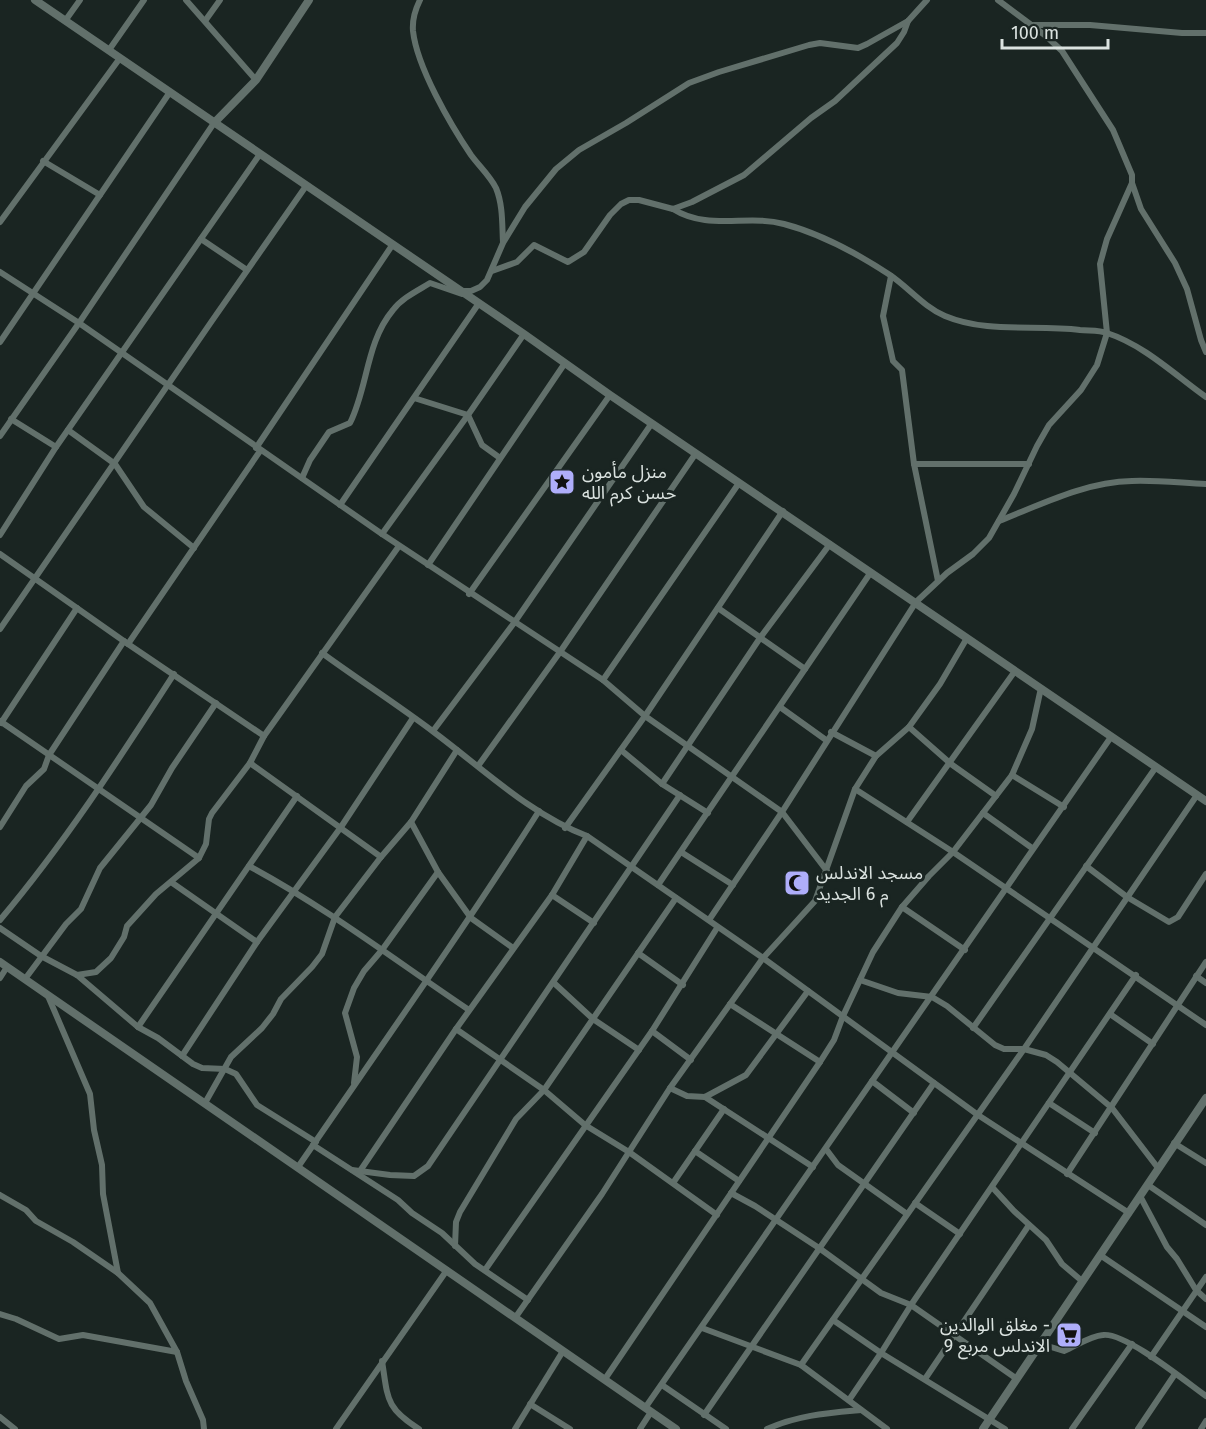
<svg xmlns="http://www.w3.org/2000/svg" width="1206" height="1429" font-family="'Fira Sans','Noto Sans Arabic',sans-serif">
<rect width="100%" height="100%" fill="#1a2522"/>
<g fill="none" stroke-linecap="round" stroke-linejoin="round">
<g stroke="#62706b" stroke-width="6">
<polyline points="186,0 256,80"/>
<path d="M420,0C415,10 412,19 413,31C417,67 450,124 471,155C479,166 490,176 496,188C503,205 502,224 503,242"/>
<polyline points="65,21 80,0"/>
<polyline points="205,21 220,0"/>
<polyline points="1032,25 1090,25 1182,33 1206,33"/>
<polyline points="109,50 144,0"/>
<polyline points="43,161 100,195"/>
<polyline points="1132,183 1141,209 1175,263 1187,289 1201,340 1206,352"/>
<path d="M673,209C708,231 747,214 784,224C822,234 858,254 890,275C909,288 924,307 945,316C988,334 1036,324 1080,330C1089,331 1099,330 1107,333C1144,345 1175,375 1206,397"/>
<polyline points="0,222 120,58"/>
<polyline points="201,239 247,270"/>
<polyline points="492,271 517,262 534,245 568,262 584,252 610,215 621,204 629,200 639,200 673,209 692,202 744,175 811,118 835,101 897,43 904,32 908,21"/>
<polyline points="0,272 79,323 382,534 603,680 645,716 782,812 827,871"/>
<polyline points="891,276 883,316 893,361 902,370 914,464 938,581"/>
<polyline points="462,291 471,291 480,287 487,280 503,243 525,207 556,169 579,150 626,123 689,83 719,72 809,45 820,43 858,48 867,44 908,21 927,0"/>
<polyline points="0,342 170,92"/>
<polyline points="414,398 468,415 482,445 500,458"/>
<polyline points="11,419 56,447"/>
<polyline points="68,430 115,464 144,507 194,548"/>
<polyline points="0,436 79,323 214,123"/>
<polyline points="256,448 393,244"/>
<polyline points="914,464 1029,464"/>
<path d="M302,478L310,460L329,432L350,423C368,387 366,342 393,310C402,298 417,291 430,283L462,294"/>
<polyline points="340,505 479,303"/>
<path d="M999,521C1042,504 1085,482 1132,481C1156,480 1182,483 1206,484"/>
<polyline points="382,534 468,415 524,334"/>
<polyline points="0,535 56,447 260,154"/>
<polyline points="0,554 128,644 264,736"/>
<polyline points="428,565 565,363"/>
<polyline points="469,594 610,395"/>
<polyline points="718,608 805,669"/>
<path d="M0,629C101,481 203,333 306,186"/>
<polyline points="128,644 260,451"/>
<path d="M322,653C359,680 398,705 435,733C482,768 531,815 587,836L763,958L978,1115L1129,1213"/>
<polyline points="603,680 739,483"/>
<polyline points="780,707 826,740"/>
<polyline points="0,721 199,858"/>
<polyline points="1,723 77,608"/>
<polyline points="909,727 951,764 996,796"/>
<polyline points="433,731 514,623 652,423"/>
<polyline points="831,732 876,756"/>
<polyline points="621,750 662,784 708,813"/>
<polyline points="250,763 381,857 411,822 438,872 471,918 513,948"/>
<polyline points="478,766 560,652 696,453"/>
<polyline points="1012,775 1064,807"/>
<polyline points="662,784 760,638 830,544"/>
<polyline points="855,789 953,852 1206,1025"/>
<polyline points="983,813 1032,848"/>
<polyline points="411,822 457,750"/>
<polyline points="907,822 1015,671"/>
<polyline points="0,827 26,786 44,769 49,755 124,641"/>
<polyline points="565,828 645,716 783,511"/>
<polyline points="681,852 733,885"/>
<path d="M249,866C327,908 396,961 469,1010"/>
<polyline points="1086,866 1127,897 1169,922 1178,917 1206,874"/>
<polyline points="171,882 257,942"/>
<polyline points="658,885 871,572"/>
<polyline points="552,895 594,923"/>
<polyline points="902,907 965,950"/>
<path d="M0,920C65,843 119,759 174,674"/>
<polyline points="709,920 782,812 916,602 947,573 973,554 989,538 1014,494 1037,446 1049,425 1081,390 1097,365 1107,333 1100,264 1107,239 1132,183 1132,175 1113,130 1062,51 1046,36 998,0"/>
<polyline points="0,928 41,956 77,975 138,1027 158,1038 193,1064 202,1068 225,1069 236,1074 257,1105 316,1142"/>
<polyline points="638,953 683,985"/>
<polyline points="77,975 96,972 111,958 124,937 127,926 156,894 199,858 206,844 209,819 212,813 250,763 264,736 399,546"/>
<polyline points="1196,976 1206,983"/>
<polyline points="0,978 7,967"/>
<polyline points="25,979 66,924 81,909 100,868 151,805 172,768 216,703"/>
<polyline points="860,980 898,993 932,997 947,1006 995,1045 1004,1049 1024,1049 1046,1055 1057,1062 1112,1108 1158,1168"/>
<polyline points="554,983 593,1019 639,1050"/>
<polyline points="48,996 90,1094 94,1130 102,1165 103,1194 118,1273 150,1303 177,1352 186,1381 203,1420 204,1429"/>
<polyline points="730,1004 820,1062"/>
<polyline points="1110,1014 1153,1044"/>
<polyline points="138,1027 297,796"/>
<polyline points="973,1028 1156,767"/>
<polyline points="456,1029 544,1090 585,1125 629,1152 717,1215"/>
<polyline points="652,1031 691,1060"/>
<polyline points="182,1056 257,942 341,827 413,718"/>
<polyline points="872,1081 914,1113"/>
<polyline points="354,1083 357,1057 345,1013 354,988 364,971 382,950 438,872"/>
<polyline points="670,1088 687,1096 705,1097 746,1075 808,991"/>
<polyline points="705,1097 813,1167"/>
<polyline points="205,1103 231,1057 262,1028 273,1014 281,999 312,967 322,954 335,917 381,857"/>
<polyline points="1049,1103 1095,1133"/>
<polyline points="1174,1143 1206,1163"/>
<polyline points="313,1145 398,1200 412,1213 442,1233 475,1264 528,1300"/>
<polyline points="826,1149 838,1165 907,1214"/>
<polyline points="695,1151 739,1181"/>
<path d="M298,1167C379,1049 462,932 539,811"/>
<polyline points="352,1170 390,1175 414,1176 428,1166 680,795"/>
<polyline points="360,1171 456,1029 552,895 587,836"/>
<polyline points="1067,1174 1206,962"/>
<polyline points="673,1183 724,1109"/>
<polyline points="1148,1185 1206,1225"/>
<polyline points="992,1187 1014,1211 1046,1240 1062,1264 1082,1281"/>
<polyline points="731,1193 755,1206 819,1248 881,1293 911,1305 1017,1379"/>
<polyline points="0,1195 26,1210 36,1221 73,1242 118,1273"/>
<polyline points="1140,1196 1167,1247 1177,1259 1196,1290 1206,1299"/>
<polyline points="915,1203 960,1234"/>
<polyline points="455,1246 456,1222 460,1212 516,1119 544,1090 676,898"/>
<polyline points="1100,1255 1206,1327"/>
<polyline points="485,1270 652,1031 717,928"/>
<polyline points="0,1314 16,1319 59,1339 83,1335 177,1352"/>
<polyline points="515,1318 602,1194 670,1088 763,958 815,901 855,789 876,756 909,727 940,684 967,638"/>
<polyline points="833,1320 881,1353 849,1400"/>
<polyline points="702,1328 801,1365 887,1429"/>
<path d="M1041,1344L1064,1351C1076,1346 1090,1336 1103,1335C1125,1332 1185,1381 1206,1396"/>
<polyline points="1151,1357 1206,1277"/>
<path d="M382,1361C388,1398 385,1408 419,1429"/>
<polyline points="801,1365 1024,1049 1197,795"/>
<polyline points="605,1379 820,1062 834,1040 843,1016 873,952 902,907 929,876 953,852 1012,775 1032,729 1041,688"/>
<polyline points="925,1379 1029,1225"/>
<polyline points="662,1385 726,1429"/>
<polyline points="530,1404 570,1429"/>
<polyline points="645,1408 1111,737"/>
<polyline points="704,1415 934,1083"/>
<polyline points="0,1417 15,1429"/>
<polyline points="336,1429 447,1270"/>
<polyline points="515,1429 563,1351"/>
<polyline points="640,1429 651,1412"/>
<path d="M767,1429C798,1415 828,1413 861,1410"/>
<polyline points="1005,1429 881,1353 911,1305 1136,975"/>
<polyline points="1072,1429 1132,1344"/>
<polyline points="1138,1429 1175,1374"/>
<polyline points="1201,1429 1206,1421"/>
</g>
<g stroke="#62706b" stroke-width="8">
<polyline points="35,0 524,334 610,395 1206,801"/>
<polyline points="214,123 256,80 309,0"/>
<polyline points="0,962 676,1429"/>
<polyline points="983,1429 1206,1098"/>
</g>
</g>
<defs>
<g id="sight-square" transform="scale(1.35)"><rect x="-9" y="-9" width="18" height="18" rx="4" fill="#afaefa" stroke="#1a2522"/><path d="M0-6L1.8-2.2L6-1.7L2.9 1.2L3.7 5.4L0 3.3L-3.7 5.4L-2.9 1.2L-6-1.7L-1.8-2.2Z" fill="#111"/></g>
<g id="mosque-square" transform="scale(1.35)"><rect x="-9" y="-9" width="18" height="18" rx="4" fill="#afaefa" stroke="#1a2522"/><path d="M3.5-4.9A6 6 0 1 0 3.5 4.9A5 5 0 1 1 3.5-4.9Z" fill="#111"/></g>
<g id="supermarket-square" transform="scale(1.35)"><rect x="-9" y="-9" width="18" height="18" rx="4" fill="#afaefa" stroke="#1a2522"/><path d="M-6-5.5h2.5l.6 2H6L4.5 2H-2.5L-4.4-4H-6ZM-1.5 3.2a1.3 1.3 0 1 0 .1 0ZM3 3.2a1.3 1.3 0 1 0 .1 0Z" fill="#111"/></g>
</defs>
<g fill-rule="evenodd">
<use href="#sight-square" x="562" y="482"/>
<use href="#mosque-square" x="797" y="883"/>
<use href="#supermarket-square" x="1069" y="1335"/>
</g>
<g text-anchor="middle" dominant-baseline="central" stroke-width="6" stroke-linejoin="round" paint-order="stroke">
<g font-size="18" fill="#dbe3e0" stroke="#1a2522" text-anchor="start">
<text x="582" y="472">منزل مأمون<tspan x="582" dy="21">حسن كرم الله</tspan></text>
<text x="816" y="873">مسجد الاندلس<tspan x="816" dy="21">م 6 الجديد</tspan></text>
<text x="1050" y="1325" text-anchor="end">مغلق الوالدين -<tspan x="1050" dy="21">الاندلس مربع 9</tspan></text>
</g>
</g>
<path d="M1002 39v9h106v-9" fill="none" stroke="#dbe3e0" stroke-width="3"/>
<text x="1011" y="39" font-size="18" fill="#dbe3e0" stroke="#1a2522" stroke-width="4.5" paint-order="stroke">100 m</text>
</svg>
